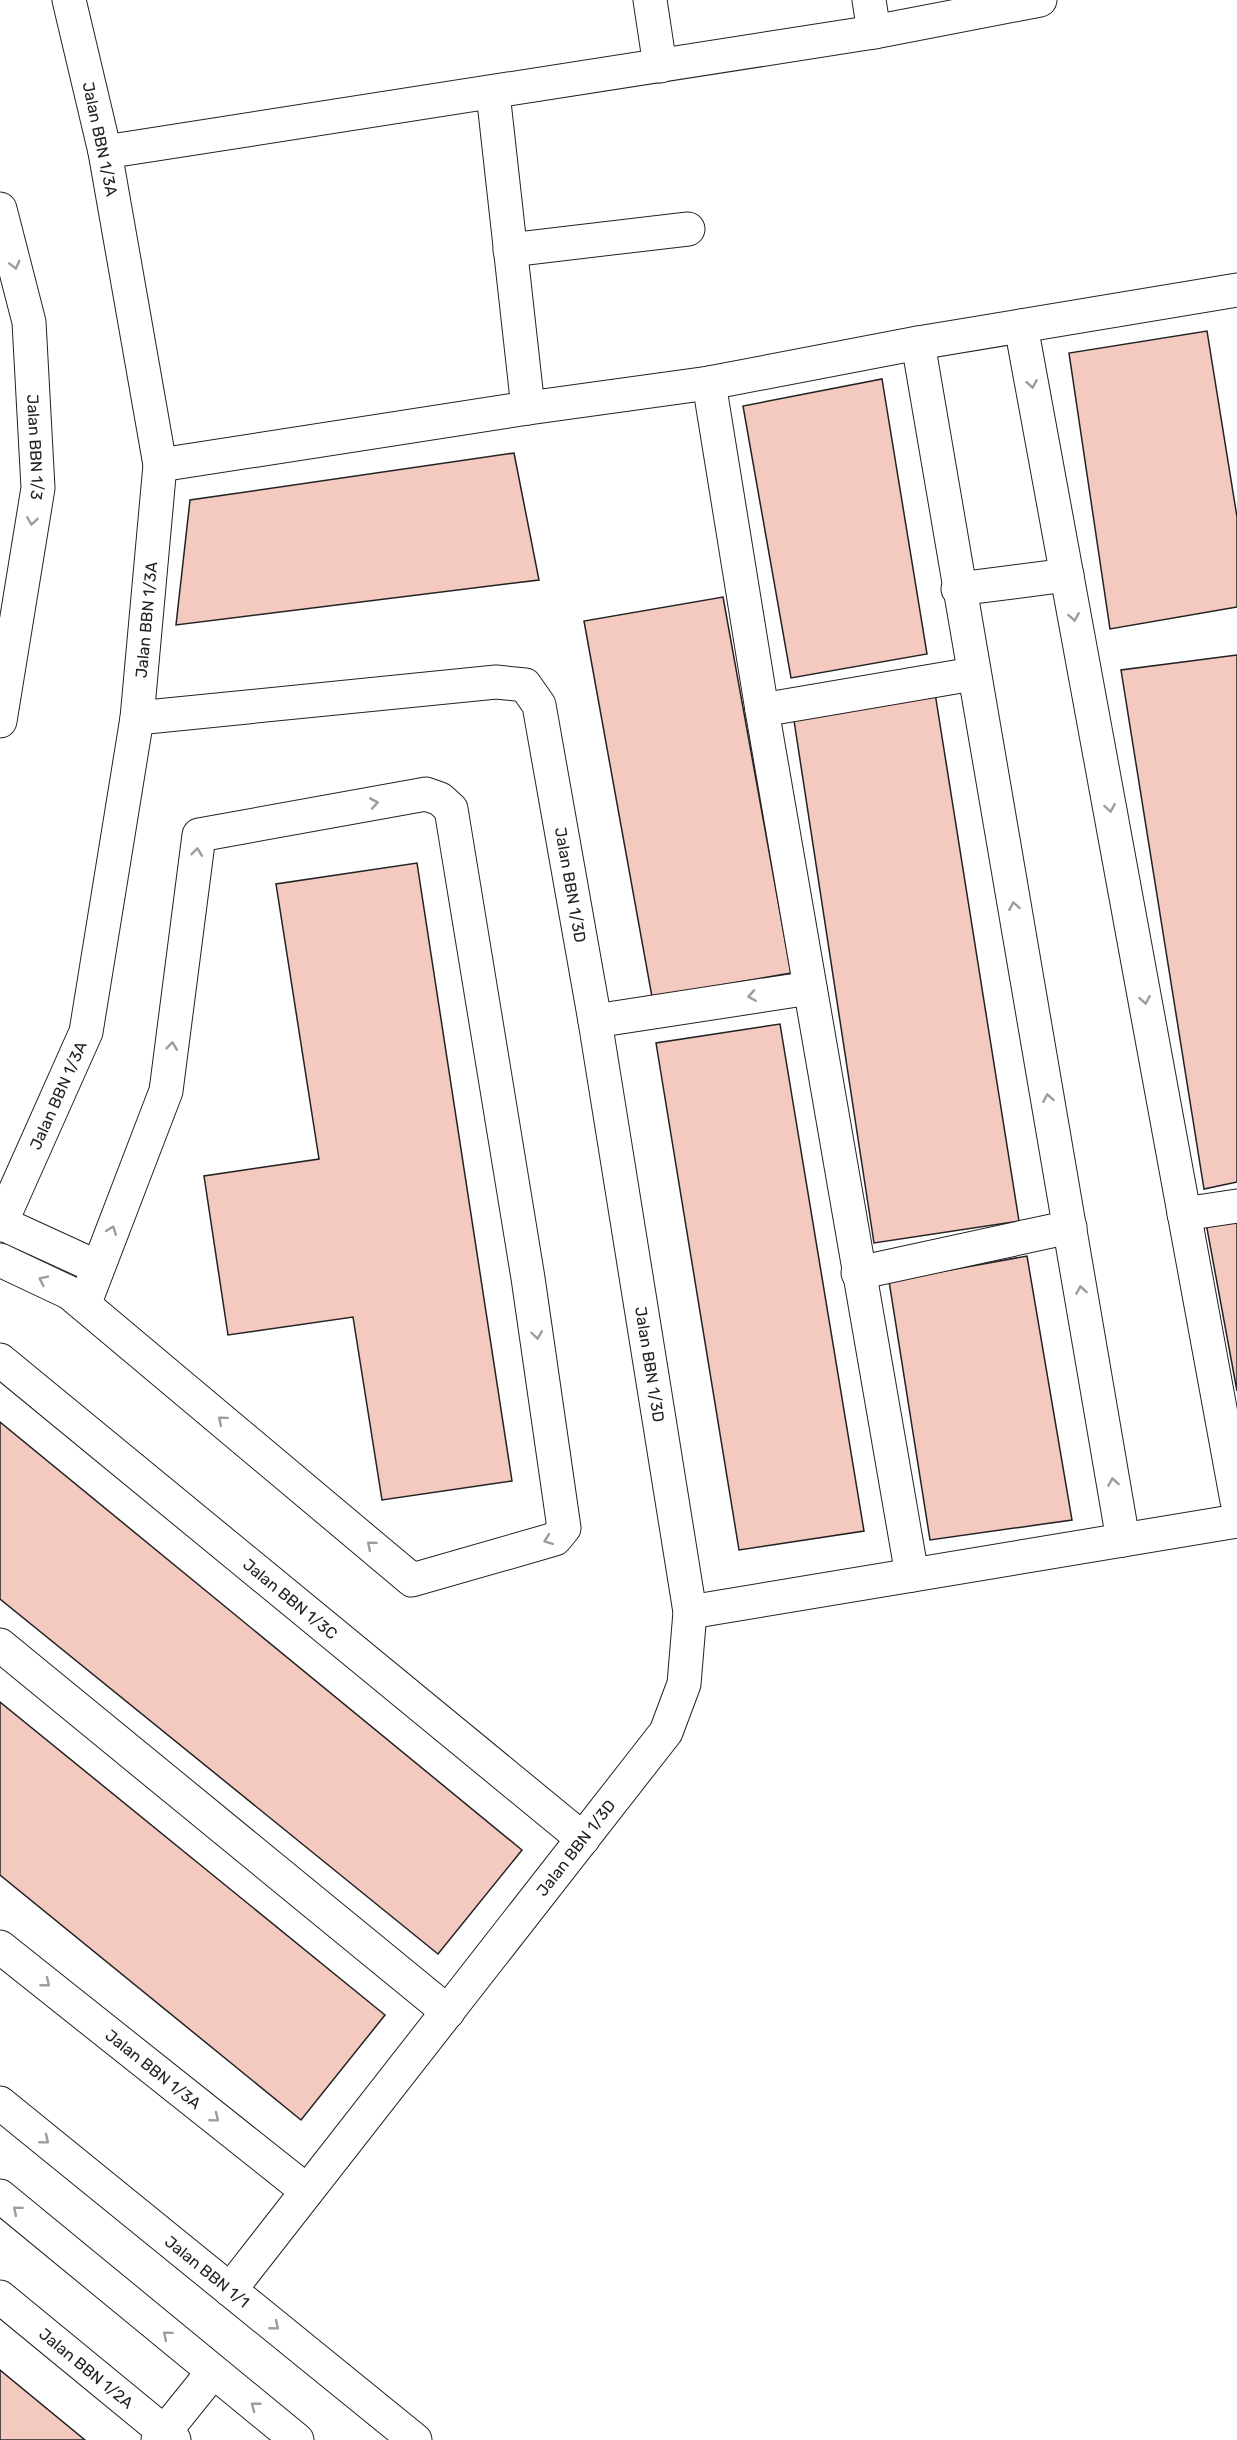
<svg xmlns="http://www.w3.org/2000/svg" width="1237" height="2440" font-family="Rubik,sans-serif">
<rect width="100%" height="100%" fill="#fff"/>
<g fill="#f3c9c0" stroke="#222" stroke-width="1.5">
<polygon points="1207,331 1237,517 1237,607 1110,629 1069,353"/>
<polygon points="882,379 927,654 791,678 743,406"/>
<polygon points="514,453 539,580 176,625 190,500"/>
<polygon points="723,597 791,973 652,997 584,621"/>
<polygon points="1237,655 1237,1182 1204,1189 1121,670"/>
<polygon points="935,693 1019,1221 874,1243 793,714"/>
<polygon points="417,863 512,1481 382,1500 353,1317 228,1335 204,1176 319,1159 276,884"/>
<polygon points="780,1024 864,1531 739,1550 656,1043"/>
<polygon points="1237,1219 1237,1391 1206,1223"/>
<polygon points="1027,1256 1072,1520 930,1540 889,1281"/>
<polygon points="0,1422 522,1850 438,1954 0,1599"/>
<polygon points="0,1702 385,2015 301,2120 0,1875"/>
<polygon points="0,2370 85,2440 0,2440"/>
</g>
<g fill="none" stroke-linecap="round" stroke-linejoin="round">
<g stroke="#222" stroke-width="35">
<g id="minor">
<polyline points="650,0 660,66"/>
<polyline points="869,0 874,32"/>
<polyline points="493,93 528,408"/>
<polyline points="105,152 874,32 1040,0"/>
<path id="s1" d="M0,209L29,322L38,488L0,721"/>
<polyline points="510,250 688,229"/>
<polyline points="1021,326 1237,1501"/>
<polyline points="918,343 1123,1540"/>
<polyline points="709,383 762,710 912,1575"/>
<polyline points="160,465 528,408 709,383 918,343 1237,290"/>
<polyline points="958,589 1067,575"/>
<polyline points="762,710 973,674"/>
<path id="s2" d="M137,718L496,682L525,685L539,705L595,1021L690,1612L684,1684L666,1732L230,2290"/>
<polyline points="595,1021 810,988"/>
<polyline points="1184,1214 1237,1206"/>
<polyline points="1,1223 97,1267"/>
<path id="s3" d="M0,1225L86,1032L137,718L160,465L105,152L69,0"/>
<polyline points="0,1260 70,1293 412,1580 555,1539 564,1528 528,1278 451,809 440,799 426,794 199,835 166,1091 84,1305"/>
<polyline points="858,1273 1070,1227"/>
<path id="s4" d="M0,1360L583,1839"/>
<polyline points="690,1612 1237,1521"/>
<polyline points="0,1645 448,2012"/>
<path id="s5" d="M0,1947L307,2191"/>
<path id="s6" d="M0,2103L415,2440"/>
<polyline points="0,2196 297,2440"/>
<path id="s7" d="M0,2297L174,2440"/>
<polyline points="158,2440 212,2373"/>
</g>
</g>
<use href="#minor" stroke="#fff" stroke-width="33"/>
</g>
<defs><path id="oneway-chevron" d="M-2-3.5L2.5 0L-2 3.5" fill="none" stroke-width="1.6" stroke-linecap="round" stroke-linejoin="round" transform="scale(1.5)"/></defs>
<g stroke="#9c9c9c">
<use href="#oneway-chevron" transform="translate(15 265) rotate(76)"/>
<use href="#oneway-chevron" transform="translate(1032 384) rotate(80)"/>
<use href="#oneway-chevron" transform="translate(32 521) rotate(99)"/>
<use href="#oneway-chevron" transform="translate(1074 617) rotate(80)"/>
<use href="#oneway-chevron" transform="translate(374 803) rotate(-10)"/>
<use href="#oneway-chevron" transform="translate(1110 808) rotate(80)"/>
<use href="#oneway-chevron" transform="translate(197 852) rotate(-83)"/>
<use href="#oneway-chevron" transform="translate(1014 906) rotate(-100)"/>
<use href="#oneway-chevron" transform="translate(752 996) rotate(171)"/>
<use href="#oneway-chevron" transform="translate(1145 1000) rotate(80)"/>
<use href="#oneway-chevron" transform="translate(172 1046) rotate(-83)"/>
<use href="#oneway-chevron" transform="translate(1048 1098) rotate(-100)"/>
<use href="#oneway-chevron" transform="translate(112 1230) rotate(-69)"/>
<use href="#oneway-chevron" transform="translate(43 1280) rotate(-154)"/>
<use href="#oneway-chevron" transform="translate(1081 1290) rotate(-99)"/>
<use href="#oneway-chevron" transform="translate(537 1335) rotate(82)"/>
<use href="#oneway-chevron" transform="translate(222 1420) rotate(-140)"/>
<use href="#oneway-chevron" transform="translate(1113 1482) rotate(-99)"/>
<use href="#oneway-chevron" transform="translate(548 1540) rotate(159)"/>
<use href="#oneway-chevron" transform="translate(371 1545) rotate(-140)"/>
<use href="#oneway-chevron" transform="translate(46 1983) rotate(39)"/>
<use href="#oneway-chevron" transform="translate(215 2118) rotate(39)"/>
<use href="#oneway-chevron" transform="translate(45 2140) rotate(39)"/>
<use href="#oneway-chevron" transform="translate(17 2210) rotate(-140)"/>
<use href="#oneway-chevron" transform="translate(275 2326) rotate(39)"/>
<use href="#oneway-chevron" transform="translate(167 2335) rotate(-140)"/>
<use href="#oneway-chevron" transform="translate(255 2406) rotate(-142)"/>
</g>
<g text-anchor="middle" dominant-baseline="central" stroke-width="4.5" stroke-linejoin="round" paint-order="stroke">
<g font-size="16" fill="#222" stroke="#fff">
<text transform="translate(100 139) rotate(78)">Jalan BBN 1/3A</text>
<text stroke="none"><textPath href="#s1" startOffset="242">Jalan BBN 1/3</textPath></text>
<text stroke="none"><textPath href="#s3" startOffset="628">Jalan BBN 1/3A</textPath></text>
<text stroke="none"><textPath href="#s2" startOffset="597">Jalan BBN 1/3D</textPath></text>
<text stroke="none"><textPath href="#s3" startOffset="142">Jalan BBN 1/3A</textPath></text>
<text stroke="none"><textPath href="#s2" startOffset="1083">Jalan BBN 1/3D</textPath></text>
<text stroke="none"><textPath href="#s4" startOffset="376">Jalan BBN 1/3C</textPath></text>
<text transform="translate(576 1848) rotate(-52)">Jalan BBN 1/3D</text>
<text stroke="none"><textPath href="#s5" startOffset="196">Jalan BBN 1/3A</textPath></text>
<text stroke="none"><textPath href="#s6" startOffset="267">Jalan BBN 1/1</textPath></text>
<text stroke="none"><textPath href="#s7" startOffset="112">Jalan BBN 1/2A</textPath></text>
</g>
</g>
</svg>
